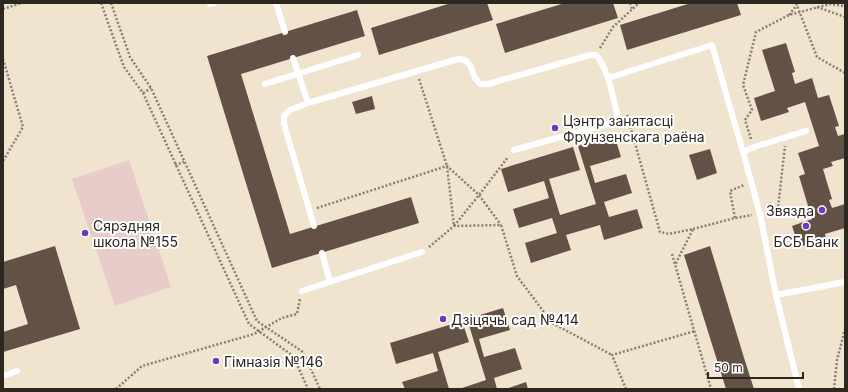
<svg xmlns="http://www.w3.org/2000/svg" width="848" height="392" font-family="Inter,sans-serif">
<rect width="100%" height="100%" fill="#f0e4cf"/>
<polygon fill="#e8ccca" points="129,160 171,287 115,306 72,179"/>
<g fill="#635146">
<polygon points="451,3 487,3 493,20 379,55 371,28"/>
<polygon points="565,3 613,3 618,18 505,53 496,24"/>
<polygon points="691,3 737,3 741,15 627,50 620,25"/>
<polygon points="357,10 365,36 241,74 290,234 411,197 419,223 272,268 207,56"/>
<polygon points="786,43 795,72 792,73 795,84 812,78 818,98 829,95 839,126 835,127 838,136 845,134 845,158 831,162 833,166 823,169 832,199 829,200 832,208 845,204 845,228 825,234 826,239 799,247 792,226 812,219 799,176 805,174 798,153 819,146 805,102 787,108 789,112 761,121 754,98 775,91 762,50"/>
<polygon points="372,96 375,109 356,114 352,102"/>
<polygon points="614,134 621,157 590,166 595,183 626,174 632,193 604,202 609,217 637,209 643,228 604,240 600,225 566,235 571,250 531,263 525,243 557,233 552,218 519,228 513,209 549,198 544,181 508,192 501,169 573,147 580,170 549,179 560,215 596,204 578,146"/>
<polygon points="710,149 717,173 697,180 689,155"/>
<polygon points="55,246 80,329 3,352 3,332 28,324 16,285 3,289 3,262"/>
<polygon points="710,246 745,361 754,389 726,389 684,255"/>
<polygon points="503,308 510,330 479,339 484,357 515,348 522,369 494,378 497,389 459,389 486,380 467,319"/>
<polygon points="462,321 469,342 438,352 449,389 405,389 402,382 438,371 433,353 396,364 390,343"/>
<polygon points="526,382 528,389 506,389"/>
</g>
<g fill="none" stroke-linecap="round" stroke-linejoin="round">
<g stroke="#877f71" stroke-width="2.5" stroke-dasharray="2 2" stroke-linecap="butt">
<polyline points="101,3 124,67 143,93 249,324 293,356 308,389"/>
<polyline points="111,3 130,57 151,88 257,321 303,352 320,389"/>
<polyline points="630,3 632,9"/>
<polyline points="796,3 817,57 845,73"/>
<polyline points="817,7 845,17"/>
<polyline points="3,9 22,3"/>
<polyline points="789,15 797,5"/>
<polyline points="600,48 613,27 639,3"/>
<polyline points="3,59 23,127 3,161"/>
<polyline points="419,79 447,166 454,226 479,195 508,157"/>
<polyline points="143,93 151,88"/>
<polyline points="627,115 660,232 669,234 693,229 675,265"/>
<polyline points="751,139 745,120 752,110 743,85 756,32 789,15 800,12 830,4 845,6"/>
<polyline points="175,165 184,162"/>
<polyline points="317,208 447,166 479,195 501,225"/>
<polyline points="768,211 778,208 785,146"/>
<polyline points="735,218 730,191 744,185"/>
<polyline points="693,229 735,218 752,215"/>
<polyline points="429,247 454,226 501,225 517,276 552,323 612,355"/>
<polyline points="672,254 711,389"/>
<polyline points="116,389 142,366 254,334 282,318 297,314 300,299"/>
<polyline points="626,389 612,355 695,331"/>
<polyline points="834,389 837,360 845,329"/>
</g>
<g stroke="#fff" stroke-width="6">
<polyline points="276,3 285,32"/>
<polyline points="210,4 214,3"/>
<polyline points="293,58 308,103"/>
<polyline points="608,78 712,45 743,152 754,147 806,131"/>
<polyline points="265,84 358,55"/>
<polyline points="743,152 760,214 776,295"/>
<path d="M314,226L284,124V116L290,110L308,103L458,59L465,60L470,65L475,78L480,84H488L590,55H596C608,68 613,97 617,114L616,120L611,123L514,150"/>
<polyline points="322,253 330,282"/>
<polyline points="302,291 422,252"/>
<polyline points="3,376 17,371"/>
<polyline points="799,389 776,295 845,282"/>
</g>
</g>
<g fill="#693cb4" stroke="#fff" stroke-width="1.5">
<circle cx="555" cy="128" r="4"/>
<circle cx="822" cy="210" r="4"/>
<circle cx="806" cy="226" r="4"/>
<circle cx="85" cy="233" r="4"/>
<circle cx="443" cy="319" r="4"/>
<circle cx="216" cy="361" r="4"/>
</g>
<g text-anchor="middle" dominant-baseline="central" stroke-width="4" stroke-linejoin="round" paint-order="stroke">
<g font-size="14" fill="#2c271f" stroke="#fff" text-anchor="start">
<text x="563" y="120">Цэнтр занятасці<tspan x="563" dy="16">Фрунзенскага раёна</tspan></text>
<text x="814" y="210" text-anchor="end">Звязда</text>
<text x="93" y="225">Сярэдняя<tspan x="93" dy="16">школа №155</tspan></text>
<text x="806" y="241" text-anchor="middle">БСБ Банк</text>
<text x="451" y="319">Дзіцячы сад №414</text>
<text x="224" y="361">Гімназія №146</text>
</g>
</g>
<rect width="848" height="392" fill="none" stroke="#2c271f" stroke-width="8"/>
<path d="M708 372v6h95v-6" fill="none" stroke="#2c271f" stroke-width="2"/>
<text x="714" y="372" font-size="12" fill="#2c271f" stroke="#ffffff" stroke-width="3" paint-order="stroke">50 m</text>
</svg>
